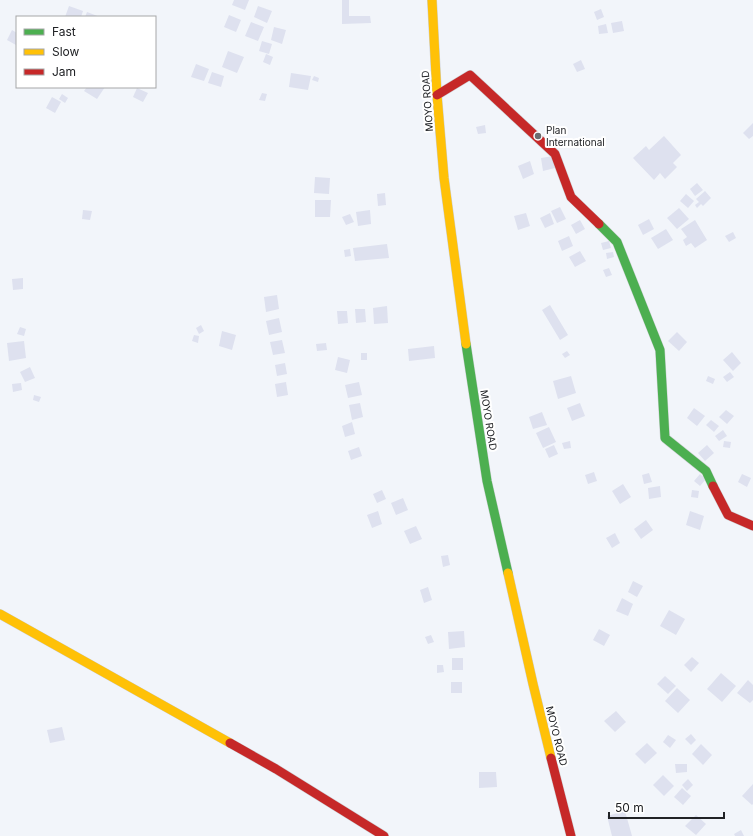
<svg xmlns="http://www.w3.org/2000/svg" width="753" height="836" font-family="Inter,sans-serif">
<rect width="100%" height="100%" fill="#f2f5fa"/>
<g fill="#dee1ef">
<polygon points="234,0 249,0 245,10 232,5"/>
<polygon points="342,0 349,0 349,16 370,16 371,23 342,24"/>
<polygon points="69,6 83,11 81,17 65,17"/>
<polygon points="258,6 272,11 267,23 254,17"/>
<polygon points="601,9 604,17 597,20 594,12"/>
<polygon points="87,12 100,17 85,17"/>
<polygon points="229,15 241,20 236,32 224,27"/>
<polygon points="622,21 624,31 613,33 611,23"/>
<polygon points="251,22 264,27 258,41 245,36"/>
<polygon points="606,24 608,33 599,34 598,26"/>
<polygon points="274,27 286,30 282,44 271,40"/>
<polygon points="12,30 17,33 16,45 7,40"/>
<polygon points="262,41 272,44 269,54 259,51"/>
<polygon points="228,51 244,57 237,73 222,67"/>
<polygon points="266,54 273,57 270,65 263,62"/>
<polygon points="581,60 585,69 577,72 573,64"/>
<polygon points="196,64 209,69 204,81 191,77"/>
<polygon points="212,72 224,76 221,87 208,83"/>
<polygon points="291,73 311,76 308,90 289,87"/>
<polygon points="314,76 319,78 318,82 312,80"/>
<polygon points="87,87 105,87 97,99 84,91"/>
<polygon points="137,88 148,93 143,102 133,97"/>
<polygon points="262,93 267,94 265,101 259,100"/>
<polygon points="62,94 68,98 65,103 59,99"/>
<polygon points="52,97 61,102 55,113 46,108"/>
<polygon points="753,123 753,136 749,139 743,133"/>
<polygon points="485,125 486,133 478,134 476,127"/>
<polygon points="664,136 681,155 673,163 677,167 665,179 660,173 654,180 633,158 646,146 649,150"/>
<polygon points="553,156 555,168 543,171 541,158"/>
<polygon points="530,161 534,174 523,179 518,166"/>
<polygon points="315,177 330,178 329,194 314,193"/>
<polygon points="697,183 703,190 695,196 690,189"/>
<polygon points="705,191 711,198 703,206 701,204 697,208 695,205 699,202 696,199"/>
<polygon points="385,193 386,205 378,206 377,194"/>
<polygon points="686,194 694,201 688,208 680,201"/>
<polygon points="315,200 331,200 330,217 315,217"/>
<polygon points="560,207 566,219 557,223 551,211"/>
<polygon points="679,208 689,219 677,229 667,218"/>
<polygon points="83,210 92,211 90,220 82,219"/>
<polygon points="370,210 371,224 358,226 356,212"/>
<polygon points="526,213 530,226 518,230 514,216"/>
<polygon points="550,213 554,224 545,228 540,218"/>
<polygon points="350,214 354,222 346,225 342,217"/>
<polygon points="649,219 654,229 643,235 638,225"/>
<polygon points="580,220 585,229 576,234 571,225"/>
<polygon points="695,220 707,240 695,248 691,243 686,246 683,240 687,237 681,229"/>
<polygon points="666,229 673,240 658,249 651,238"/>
<polygon points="733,232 736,238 729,242 725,236"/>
<polygon points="569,236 573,246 562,251 558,241"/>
<polygon points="609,241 611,248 603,250 601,243"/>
<polygon points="387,244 389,258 355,261 353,248"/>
<polygon points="350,249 351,256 345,257 344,250"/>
<polygon points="580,251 586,261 575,267 569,257"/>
<polygon points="613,252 614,257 607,259 606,253"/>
<polygon points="609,268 612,275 606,277 603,270"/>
<polygon points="23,278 23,289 13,290 12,279"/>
<polygon points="277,295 279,309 266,312 264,297"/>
<polygon points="550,305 568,335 560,340 542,310"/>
<polygon points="387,306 388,323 374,324 373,308"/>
<polygon points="355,309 365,309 366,322 356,323"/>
<polygon points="337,311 347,311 348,323 338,324"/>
<polygon points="279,318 282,332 269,335 266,321"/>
<polygon points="201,325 204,331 199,334 196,328"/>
<polygon points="20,327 26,329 24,336 17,334"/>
<polygon points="222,331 236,335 232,350 219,346"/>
<polygon points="677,332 687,342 679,351 668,341"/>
<polygon points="194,335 199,336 198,343 192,341"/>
<polygon points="282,340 285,353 273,355 270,342"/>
<polygon points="24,341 26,358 9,361 7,343"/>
<polygon points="326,343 327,350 317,351 316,344"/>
<polygon points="434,346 435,358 409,361 408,349"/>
<polygon points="567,351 570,355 565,358 562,354"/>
<polygon points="732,352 741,363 733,371 723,360"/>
<rect x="361" y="353" width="6" height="7"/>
<polygon points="338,357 350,360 347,373 335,370"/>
<polygon points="285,363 287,374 277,376 275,365"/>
<polygon points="30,367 35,378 25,382 20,372"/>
<polygon points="730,372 734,377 727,382 723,377"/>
<polygon points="571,376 576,393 558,399 553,381"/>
<polygon points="708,376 715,379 713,384 706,381"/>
<polygon points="286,382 288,395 277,397 275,384"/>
<polygon points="359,382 362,395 348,398 345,385"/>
<polygon points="21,383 22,390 13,392 12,384"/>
<polygon points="34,395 41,397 39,402 33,400"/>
<polygon points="360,403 363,417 352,420 349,405"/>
<polygon points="580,403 585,416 572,421 567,408"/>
<polygon points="694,408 705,416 697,426 687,418"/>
<polygon points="726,410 734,416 727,424 719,417"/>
<polygon points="542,412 547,425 533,429 529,417"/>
<polygon points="711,420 719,426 714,432 706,425"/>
<polygon points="352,422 355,434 345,437 342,426"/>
<polygon points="549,427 556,442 543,448 536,433"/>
<polygon points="723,430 727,436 719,441 715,436"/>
<polygon points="570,441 571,448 564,449 562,443"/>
<polygon points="724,441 731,442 730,448 723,447"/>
<polygon points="554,445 558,454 549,458 545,449"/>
<polygon points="707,445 714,453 705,461 698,453"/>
<polygon points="359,447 362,456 351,460 348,451"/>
<polygon points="594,472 597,481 588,484 585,475"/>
<polygon points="649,473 652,482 644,484 642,475"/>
<polygon points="700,474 706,479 700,486 694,481"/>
<polygon points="742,474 751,478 747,487 738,482"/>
<polygon points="623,484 631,497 620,504 612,491"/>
<polygon points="660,486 661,497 649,499 648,488"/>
<polygon points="382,490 386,499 377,503 373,494"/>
<polygon points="692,490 699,491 698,498 691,497"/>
<polygon points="403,498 408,510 396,515 391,503"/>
<polygon points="378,511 382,524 372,528 367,515"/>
<polygon points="690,511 704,516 700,530 686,525"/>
<polygon points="646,520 653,530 641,539 634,529"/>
<polygon points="416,526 422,539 410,544 404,531"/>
<polygon points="615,533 620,543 612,548 606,538"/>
<polygon points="448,555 450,565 443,567 441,556"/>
<polygon points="633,581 643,586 637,597 628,592"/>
<polygon points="428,587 432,600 424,603 420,590"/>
<polygon points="622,598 633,604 628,616 616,611"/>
<polygon points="669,610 685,619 676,635 660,626"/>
<polygon points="599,629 610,635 604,646 593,640"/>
<polygon points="464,631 465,647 449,649 448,632"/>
<polygon points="431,635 434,642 428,644 425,637"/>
<polygon points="692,657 699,663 691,672 684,665"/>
<rect x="452" y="658" width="11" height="12"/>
<polygon points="437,665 443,665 444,672 437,673"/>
<polygon points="721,673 736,686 722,702 707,689"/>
<polygon points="665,676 676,686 668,694 657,684"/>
<polygon points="748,680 753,685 753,700 750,703 737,693"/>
<rect x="451" y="682" width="11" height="11"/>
<polygon points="677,688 690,700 678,713 665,701"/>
<polygon points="616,711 626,722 615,732 604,721"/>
<polygon points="62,727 65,740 50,743 47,730"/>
<polygon points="691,734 696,740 691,745 685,739"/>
<polygon points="668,735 676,740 670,748 663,742"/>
<polygon points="647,743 657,753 645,764 635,754"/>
<polygon points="701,744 712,755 703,765 692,754"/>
<polygon points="675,764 687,764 687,772 676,773"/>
<polygon points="479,772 496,772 497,787 479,788"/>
<polygon points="663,775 674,786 664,796 653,785"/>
<polygon points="688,779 693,785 687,791 682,785"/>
<polygon points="753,784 753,804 752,805 742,796"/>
<polygon points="682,788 691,796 683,805 674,797"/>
<polygon points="625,811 632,836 612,836 607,816"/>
<polygon points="696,815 706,824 696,835 685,826"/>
<polygon points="741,830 744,836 735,836 734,834"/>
</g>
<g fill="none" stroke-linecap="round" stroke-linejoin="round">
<g stroke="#cdd0d4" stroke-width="10">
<g id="fast">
<polyline points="599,224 617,242 660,350 665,438 706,471 713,486"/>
<polyline points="466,344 487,481 508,573"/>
</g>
</g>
<g stroke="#cdd0d4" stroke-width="10">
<g id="slow">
<polyline points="432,0 437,95 444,178 466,344"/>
<polyline points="508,573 533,684 551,758"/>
<polyline points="0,614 230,743"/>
</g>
</g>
<g stroke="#cdd0d4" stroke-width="10">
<g id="jam">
<polyline points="437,95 470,75 555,154 571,197 599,224"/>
<polyline points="713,486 728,515 753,526"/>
<polyline points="230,743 276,769 384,836"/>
<polyline points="551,758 571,836"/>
</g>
</g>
<use href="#fast" stroke="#4caf50" stroke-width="9"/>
<use href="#slow" stroke="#ffc107" stroke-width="9"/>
<use href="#jam" stroke="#c62828" stroke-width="9"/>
</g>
<circle fill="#6a6c70" stroke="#fff" stroke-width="1.5" cx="538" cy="136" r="4"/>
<g text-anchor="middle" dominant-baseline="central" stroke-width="4" stroke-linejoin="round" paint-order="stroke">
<g font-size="10" fill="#202225" stroke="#fff">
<text transform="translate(427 101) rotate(-94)">MOYO ROAD</text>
<text transform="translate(489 420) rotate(81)">MOYO ROAD</text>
<text transform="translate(557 736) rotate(76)">MOYO ROAD</text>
</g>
<g font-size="10" fill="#202225" stroke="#fff" text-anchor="start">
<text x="546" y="130">Plan<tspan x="546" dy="12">International</tspan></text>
</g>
</g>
<rect x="16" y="16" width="140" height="72" fill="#ffffff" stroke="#a6a7a8"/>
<rect x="24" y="29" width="20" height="6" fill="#4caf50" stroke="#a6a7a8"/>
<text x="52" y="36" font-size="12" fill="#202225">Fast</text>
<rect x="24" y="49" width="20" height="6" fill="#ffc107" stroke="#a6a7a8"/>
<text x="52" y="56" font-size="12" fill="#202225">Slow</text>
<rect x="24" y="69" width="20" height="6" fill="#c62828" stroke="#a6a7a8"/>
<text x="52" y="76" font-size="12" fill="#202225">Jam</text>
<path d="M609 812v6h115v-6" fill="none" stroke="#202225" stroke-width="2"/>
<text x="615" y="812" font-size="12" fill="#202225" stroke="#ffffff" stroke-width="3" paint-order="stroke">50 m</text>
</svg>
